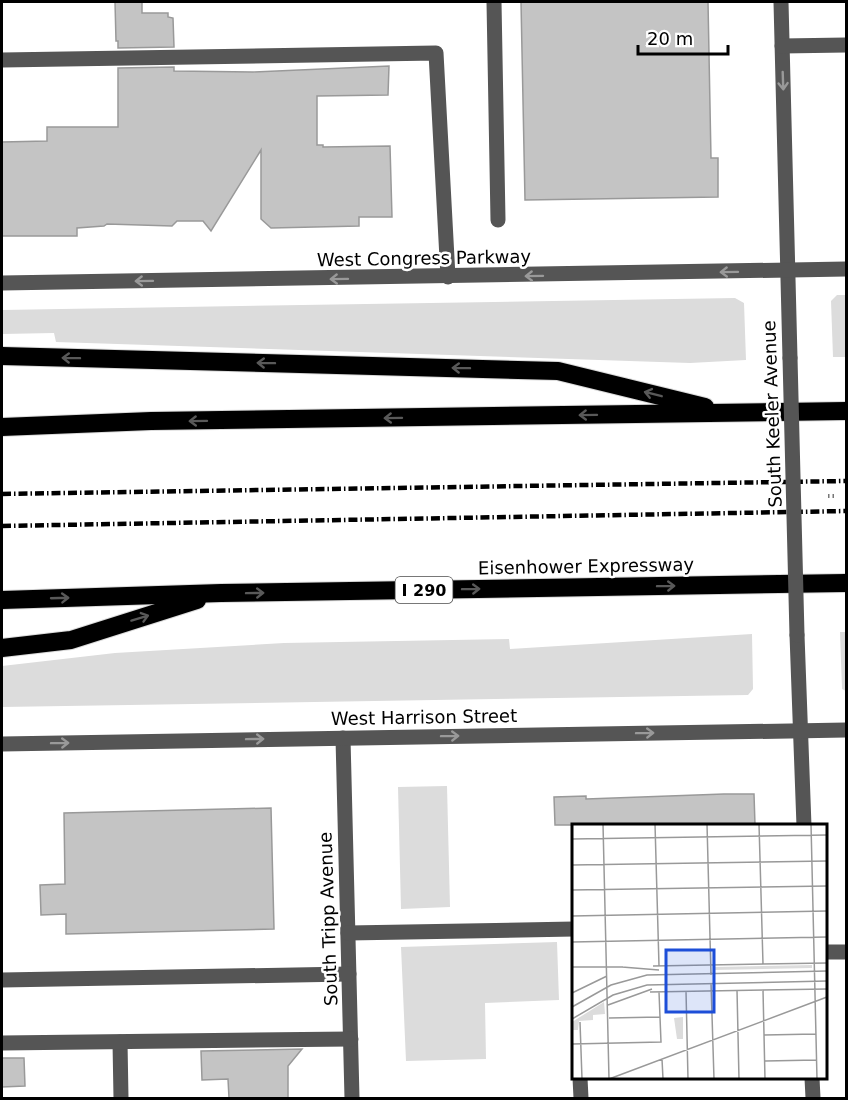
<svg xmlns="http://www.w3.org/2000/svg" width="848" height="1100" font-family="'DejaVu Sans',sans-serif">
<rect width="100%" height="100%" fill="#fff"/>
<g fill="#dcdcdc">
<polygon points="837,295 846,295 846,357 833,357 831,301"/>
<polygon points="735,298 744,303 746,360 690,363 56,342 54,333 2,334 2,310"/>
<polygon points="840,632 846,632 846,691 842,689"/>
<polygon points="752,634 753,689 748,695 2,707 2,666 115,653 284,643 509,639 510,649"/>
<polygon points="447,786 450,907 401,909 398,787"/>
<polygon points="557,942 559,1000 485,1003 486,1059 406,1061 401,947"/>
</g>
<g fill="#c4c4c4" stroke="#999" stroke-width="1.5">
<polygon points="115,2 142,2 142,13 168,13 168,17 173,18 174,47 118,48 118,41 116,41"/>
<polygon points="521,2 708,2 711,158 718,158 718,197 525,200"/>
<polygon points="389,66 388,95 317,96 317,145 323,145 323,147 390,146 392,217 359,217 359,226 271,228 261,219 261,150 211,231 203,221 177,221 172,226 107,224 104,226 77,228 77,236 2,236 2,142 47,141 47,127 118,127 118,68 174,67 174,71 253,72"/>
<polygon points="724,794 754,794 755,825 555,825 554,797 586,796 586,799"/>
<polygon points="271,808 274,929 66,934 66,914 41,915 40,885 65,884 64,813"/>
<polygon points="302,1049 288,1066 288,1098 229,1098 228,1079 202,1080 201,1051"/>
<polygon points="2,1058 24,1058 25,1086 2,1087"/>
</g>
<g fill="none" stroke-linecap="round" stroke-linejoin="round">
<g stroke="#dbdbdb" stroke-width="20">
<g id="highway">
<polyline points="2,356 558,371 705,407"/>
<polyline points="2,427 151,421 846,411"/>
<polyline points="2,600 221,593 846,583"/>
<polyline points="2,648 71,640 197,600"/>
</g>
</g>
<polyline stroke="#777" stroke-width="4" stroke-dasharray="1.5 3" stroke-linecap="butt" points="828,496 835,496"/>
<g stroke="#555" stroke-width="15">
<polyline points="494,2 498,220"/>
<polyline points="781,2 790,358"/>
<polyline points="782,46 846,45"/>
<polyline points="2,60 436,53 448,277"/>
<polyline points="2,283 846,269"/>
<polyline points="797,635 804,826"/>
<polyline points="343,738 352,1098"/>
<polyline points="2,744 846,730"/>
<polyline points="348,933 574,929"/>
<polyline points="826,952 846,952"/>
<polyline points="2,980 349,974"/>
<polyline points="120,1042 121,1098"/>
<polyline points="2,1043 351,1039"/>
<polyline points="580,1078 581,1098"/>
<polyline points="812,1078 813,1098"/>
</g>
<use href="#highway" stroke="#000" stroke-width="18"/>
<g stroke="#000" stroke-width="4.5" stroke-dasharray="9 3 1.5 3" stroke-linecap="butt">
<polyline points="2,494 846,481"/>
<polyline points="2,526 846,511"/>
</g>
<polyline stroke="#555" stroke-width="15" points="790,358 797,635"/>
</g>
<defs><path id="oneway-shaft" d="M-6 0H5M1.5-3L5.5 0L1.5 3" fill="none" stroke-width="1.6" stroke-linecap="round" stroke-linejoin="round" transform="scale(1.5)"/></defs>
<g stroke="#999">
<use href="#oneway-shaft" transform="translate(783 81) rotate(88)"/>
<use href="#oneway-shaft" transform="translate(729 272) rotate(179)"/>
<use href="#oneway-shaft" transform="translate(534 276) rotate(179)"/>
<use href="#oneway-shaft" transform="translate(339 279) rotate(179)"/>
<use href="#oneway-shaft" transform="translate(144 281) rotate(179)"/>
<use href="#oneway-shaft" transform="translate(645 733) rotate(-1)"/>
<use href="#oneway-shaft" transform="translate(450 736) rotate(-1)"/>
<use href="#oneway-shaft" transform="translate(255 739) rotate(-1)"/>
<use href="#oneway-shaft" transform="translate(60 743) rotate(-1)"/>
</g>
<g stroke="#595959">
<use href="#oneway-shaft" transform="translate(71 358) rotate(-179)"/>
<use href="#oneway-shaft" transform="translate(266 363) rotate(-179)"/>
<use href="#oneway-shaft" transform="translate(461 368) rotate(-179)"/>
<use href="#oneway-shaft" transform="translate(653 394) rotate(-166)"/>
<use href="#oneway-shaft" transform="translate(588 415) rotate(179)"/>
<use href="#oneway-shaft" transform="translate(393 418) rotate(179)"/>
<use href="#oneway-shaft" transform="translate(198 421) rotate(179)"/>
<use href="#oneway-shaft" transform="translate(666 586) rotate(-1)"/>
<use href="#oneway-shaft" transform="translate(471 589) rotate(-1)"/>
<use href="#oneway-shaft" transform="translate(255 593) rotate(-1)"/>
<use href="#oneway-shaft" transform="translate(60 598) rotate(-2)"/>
<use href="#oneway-shaft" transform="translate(140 618) rotate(-17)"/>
</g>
<g text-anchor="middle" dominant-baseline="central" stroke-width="5" stroke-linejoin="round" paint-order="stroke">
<rect fill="#fff" stroke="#4c4c4c" stroke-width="1.5" x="395.5" y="577" width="57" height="26" rx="4.5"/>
<g font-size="16" font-weight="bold" fill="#000">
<text x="424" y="590">I 290</text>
</g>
<g font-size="18" fill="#000" stroke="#fff">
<text transform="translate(424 258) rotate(-1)">West Congress Parkway</text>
<text transform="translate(772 414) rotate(-92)">South Keeler Avenue</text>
<text transform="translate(586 566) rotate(-1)">Eisenhower Expressway</text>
<text transform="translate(424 717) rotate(-1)">West Harrison Street</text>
<text transform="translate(328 919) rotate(-92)">South Tripp Avenue</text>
</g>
</g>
<g transform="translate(572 824)">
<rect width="255" height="255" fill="#fff"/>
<path d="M240,141V144L141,146V143ZM32,178L33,190L21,191V196L7,197L6,206H0V198ZM111,193V215H105L102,194Z" fill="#dcdcdc"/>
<path fill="none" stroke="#999" stroke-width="1.5" d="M31,0L37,255M83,0L87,142M135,0L139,151M187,0L191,140M239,0L245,255M0,15L255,11M0,41L255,37M0,66L255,62M0,92L255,87M0,118L255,113M81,142L255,139M0,143H51M50,143L87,146M139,159L142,255M165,166L167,255M191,166L193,255M114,167L116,255M78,168L255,165M0,169L35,152M36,181L80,165M0,183L39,161L75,151L255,147M37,194L88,193M0,195L41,171L75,161L255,157M8,198L10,255M192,211L244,210M0,220L89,218L87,168M90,235L91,255M193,237L245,236M37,255L255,173"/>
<path fill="#1d4ed8" fill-opacity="0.15" stroke="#1d4ed8" stroke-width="3" d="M94,126H142V188H94Z"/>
<rect width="255" height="255" fill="none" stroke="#000" stroke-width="3"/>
</g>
<rect width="848" height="1100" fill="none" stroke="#000000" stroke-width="6"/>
<path d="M638 45v9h90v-9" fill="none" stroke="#000000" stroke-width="3"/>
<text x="647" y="45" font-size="18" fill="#000000" stroke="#ffffff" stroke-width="4.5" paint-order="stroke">20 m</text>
</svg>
